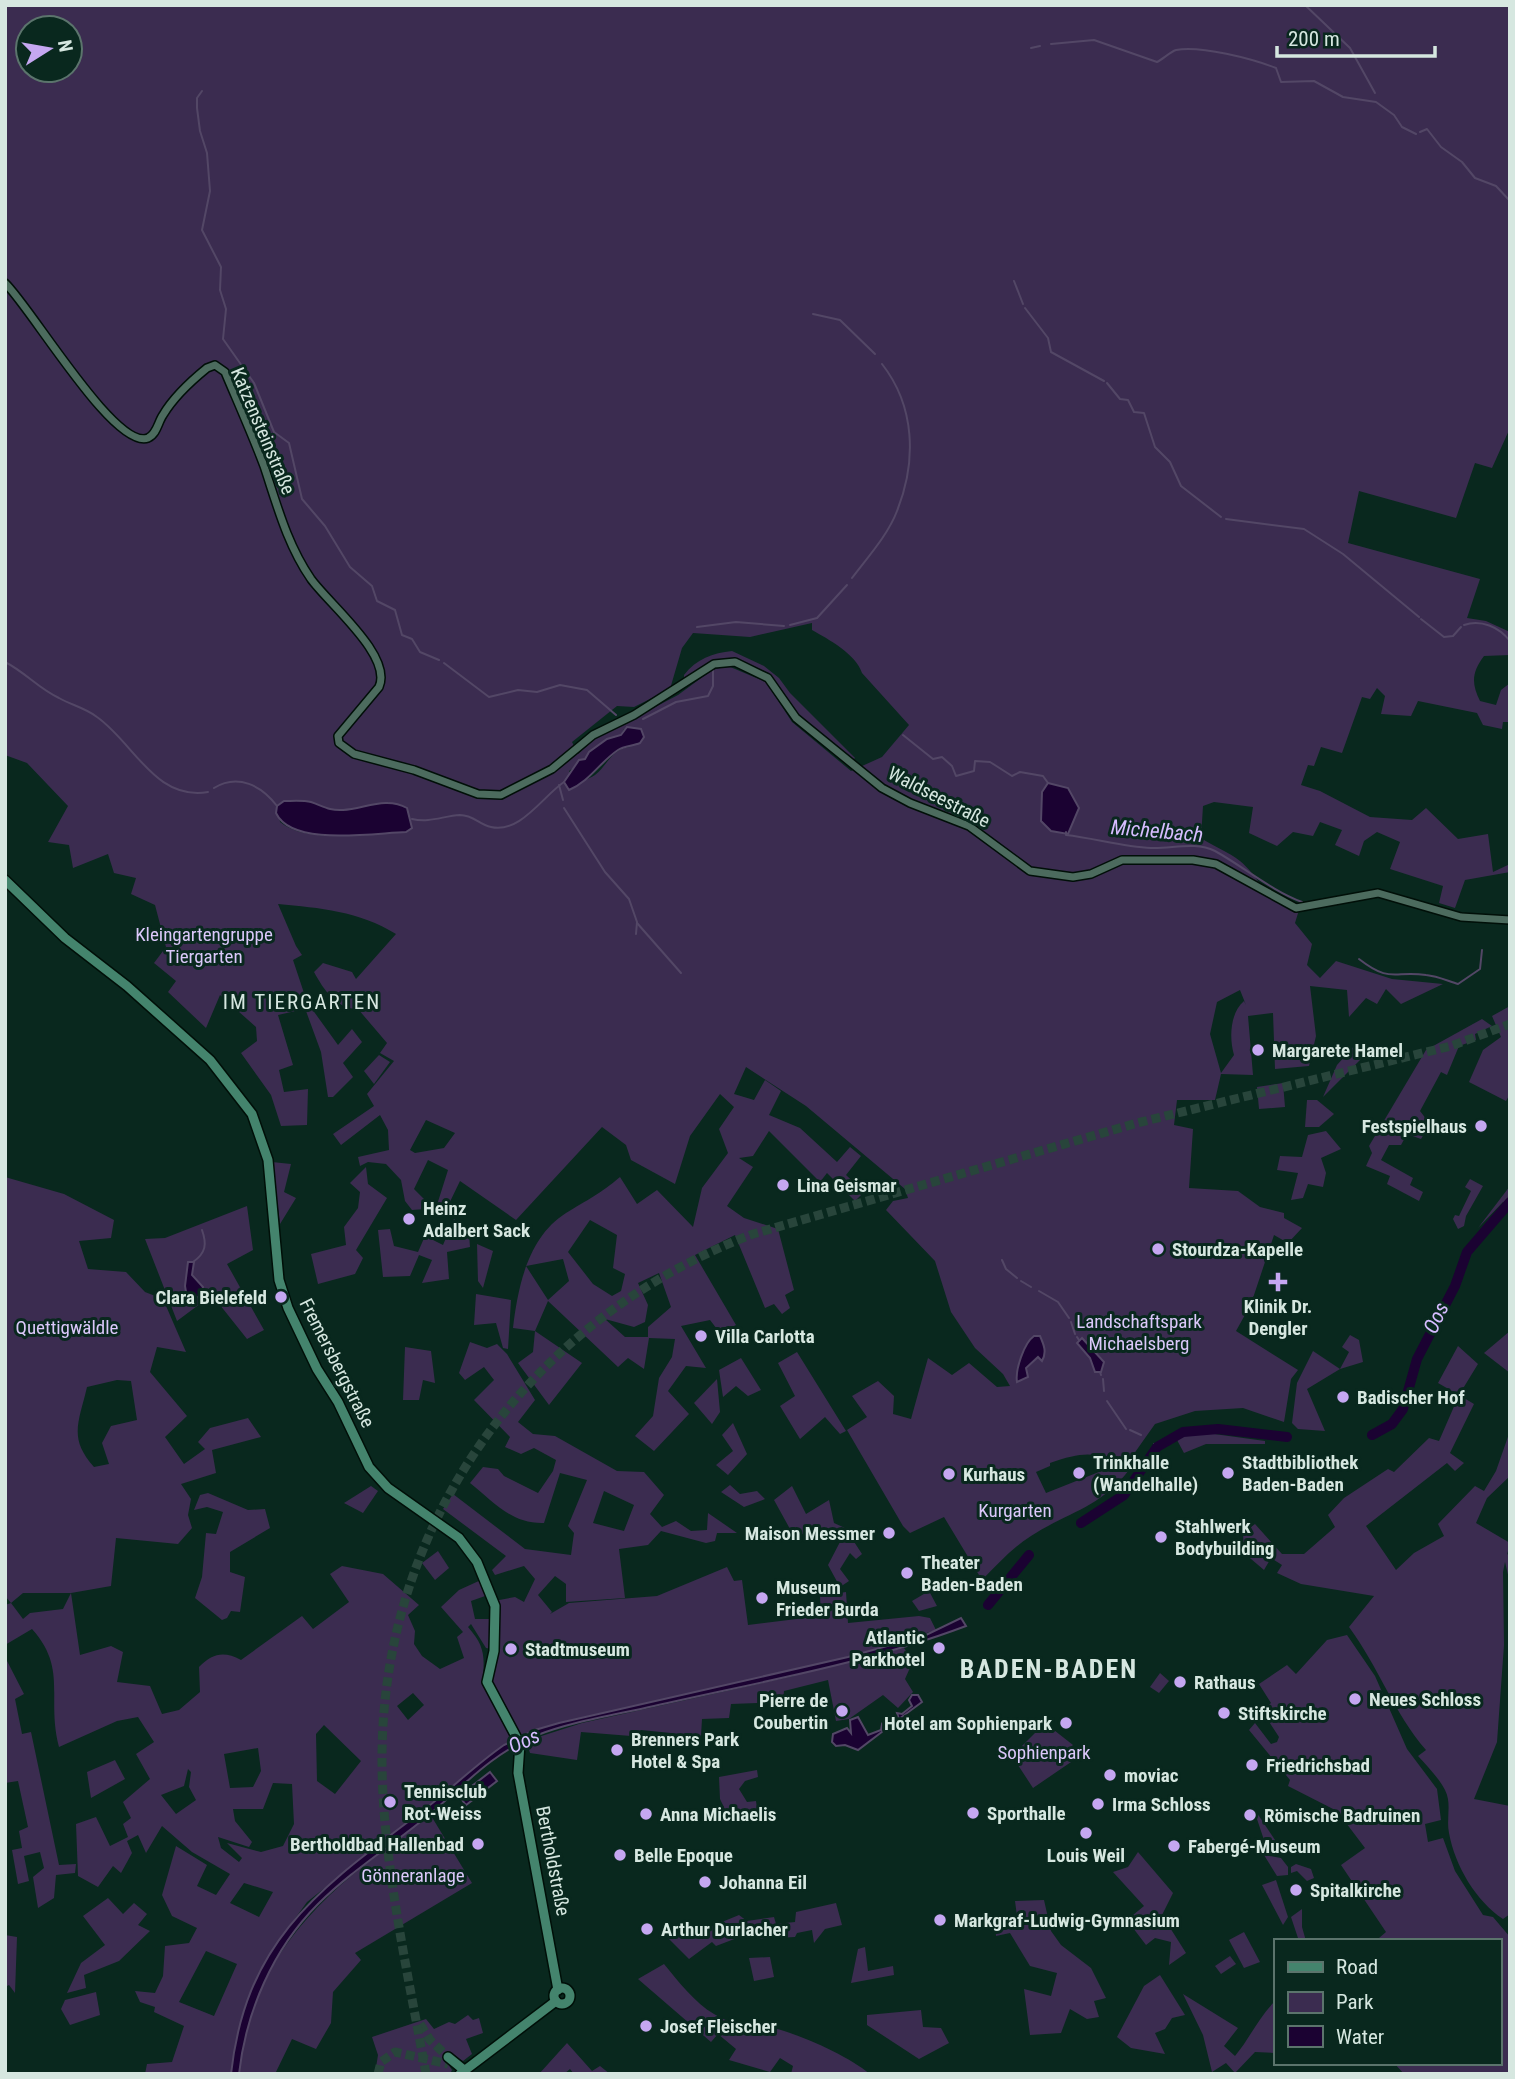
<svg xmlns="http://www.w3.org/2000/svg" width="1515" height="2079" font-family="'Roboto Condensed',sans-serif">
<rect width="100%" height="100%" fill="#09281e"/>
<g fill="#3b2c50" fill-rule="evenodd">
<path d="M5,5H1510V428L1492,468L1475,463L1456,518L1359,491L1348,543L1480,579L1467,618L1486,621L1510,632V655L1484,656C1472,672 1471,683 1480,701L1496,705L1501,690L1510,683V722H1503L1502,729L1483,725L1477,713L1418,701L1411,716L1381,714L1385,696L1377,688L1370,699L1362,697L1342,753L1321,747L1314,766L1308,765L1301,785L1320,791L1370,817L1412,820L1426,808L1458,839L1488,834L1493,872L1510,864V872L1465,880L1455,908L1439,903L1443,886L1390,869L1400,842L1377,832L1364,841L1359,856L1335,845L1342,830L1320,822L1313,836L1293,832L1277,846L1249,833L1253,807L1214,802L1203,806L1201,838C1213,846 1229,852 1240,861C1265,882 1261,901 1299,910L1295,923L1312,944L1307,965L1320,978L1336,961L1392,979L1443,984L1401,1004L1386,989L1377,1004L1366,998L1349,1017L1347,990L1310,986L1316,1036L1309,1066L1275,1069L1273,1013L1248,1016L1253,1075L1221,1074L1215,1100H1177L1174,1125L1193,1129L1189,1188L1238,1191L1260,1207L1284,1213V1218L1302,1228L1288,1243L1274,1235L1251,1304L1236,1331L1298,1370L1291,1379L1284,1422L1243,1408L1195,1411L1155,1424L1126,1465C1094,1451 1083,1452 1050,1463V1466L1036,1472L1046,1493L1114,1466L1129,1470C1100,1508 1068,1512 1031,1536C1012,1548 998,1564 982,1580L944,1517L910,1533L903,1526L847,1430L867,1417L852,1396L878,1381L894,1396L893,1414L911,1419L928,1358L952,1375L969,1363L997,1387L1010,1386L1003,1374L975,1348L951,1312L935,1261L886,1210L893,1201L908,1198L905,1189L806,1106L746,1067L734,1094L754,1100L765,1080L781,1091L769,1115L800,1128L837,1162L850,1147L861,1156L846,1175L864,1192L855,1201L827,1173L820,1182L769,1131L753,1156L739,1158L753,1167L727,1206L744,1218L778,1229L794,1290L785,1295L790,1308L782,1314L774,1304L765,1308L735,1235L695,1255L736,1325L720,1333L710,1320L681,1326L706,1368L686,1366L668,1391L689,1414L654,1451L635,1436L653,1416L659,1378L672,1357L675,1339L649,1338L644,1369L628,1358L618,1367L548,1301L535,1331L582,1363L549,1405L518,1363L533,1352L535,1331L513,1328C518,1286 528,1237 566,1213C587,1200 600,1194 620,1177L637,1204L657,1190L693,1227L702,1188L728,1153L719,1129L734,1107L720,1094L690,1136L675,1184L631,1160L626,1145L602,1127L516,1220L460,1181L446,1210L436,1208L448,1170L428,1160L414,1189L424,1199L425,1209L412,1210L405,1201L401,1180L386,1164L368,1162L360,1166L358,1157L389,1150L388,1130L380,1115L341,1145L333,1134L374,1106L367,1094L394,1061L380,1053L387,1043L358,1009C336,1009 324,990 314,972L323,963L352,972L356,979L396,934C359,911 320,908 278,904L296,946L302,955L293,960L309,1008L278,1015L293,1065L279,1070L284,1092L308,1089L307,1125L281,1126L271,1095L241,1053L257,1041L256,1027L220,995L206,1028L168,992L176,981L154,963L166,947L155,905L131,894L136,878L114,873L108,854L73,868L69,845L48,842L68,806L27,763L5,755ZM28,28H70V70H28ZM812,623V630C828,639 856,654 862,673L909,725L882,757L851,771L792,722L766,682L728,666L712,670L678,695L596,738L578,754L572,742L617,706L634,707L670,689L682,648L693,633L750,637ZM624,729L630,747C611,749 608,765 595,775C587,780 582,780 576,787L569,771L621,735ZM284,801L310,802L326,810H344L389,802L383,833C353,835 304,842 280,822L278,806ZM1240,990L1246,1005L1244,1001C1230,1013 1229,1038 1234,1055L1221,1073L1210,1034L1217,1002ZM426,1120L455,1133L444,1148L415,1153L410,1150ZM590,1220L617,1235L613,1268L625,1274L621,1291L612,1296L593,1284L568,1252ZM563,1259L569,1281L548,1300L526,1266ZM659,1273L671,1307L648,1327V1337H625L605,1319L634,1327L645,1322L648,1305L638,1283Z"/>
<path d="M732,651L764,666L779,678L790,693L855,758L851,762L799,715L769,673L735,660L721,659L708,663L684,680V675C696,659 713,653 732,651Z"/>
<polygon points="1510,1006 1510,1094 1506,1101 1469,1082 1483,1050 1501,1037 1492,1016"/>
<polygon points="312,1009 338,1045 352,1029 362,1042 343,1063 353,1077 333,1097 328,1097 321,1052 306,1011"/>
<polygon points="1482,1019 1492,1026 1475,1034 1476,1040 1459,1046 1447,1075 1441,1072 1420,1111 1430,1124 1421,1139 1407,1134 1401,1145 1389,1145 1381,1160 1413,1178 1410,1185 1423,1192 1419,1201 1387,1184 1390,1176 1366,1166 1372,1153 1369,1146 1426,1050"/>
<polygon points="1355,1045 1366,1054 1323,1097 1337,1065"/>
<polygon points="379,1055 390,1062 374,1084 364,1071"/>
<polygon points="1283,1083 1285,1107 1259,1109 1257,1087"/>
<polygon points="1307,1100 1317,1100 1334,1114 1319,1127 1305,1127"/>
<polygon points="1326,1131 1341,1149 1321,1158 1326,1173 1323,1187 1308,1184 1303,1198 1291,1200 1298,1173 1277,1170 1280,1156 1302,1157 1308,1135"/>
<polygon points="272,1162 291,1164 284,1192 296,1198 280,1224"/>
<polygon points="366,1167 368,1184 387,1198 356,1250 363,1258 355,1274 318,1284 311,1254 346,1245 344,1227 358,1208 360,1192 350,1183"/>
<path d="M5,1177L64,1194L114,1220L111,1238L79,1241L88,1269L126,1272L145,1292L163,1299L186,1352L157,1347L150,1372L187,1416L165,1437L184,1464L205,1449L198,1442L210,1428L248,1418L261,1437L212,1450L216,1473L181,1484L191,1499L188,1515L192,1528L178,1544L116,1538L111,1586L71,1593L80,1655L111,1646L123,1652L117,1682L150,1686L162,1714L179,1710L200,1692L199,1667C213,1653 224,1651 241,1660L302,1616L313,1629L349,1602L330,1574L342,1566L383,1574L419,1605L408,1615L415,1631L414,1644L422,1656L440,1669L464,1658L457,1637L463,1632L441,1607L459,1590L481,1580L488,1595L471,1601L475,1619H492V1649L486,1648L471,1624L468,1627C483,1644 485,1654 483,1675L488,1671L494,1651V1601L515,1597L524,1602L535,1579L524,1566L495,1575L492,1570L506,1556L443,1509L453,1494L525,1549L571,1555L574,1533L568,1526L587,1480L560,1473L544,1523C511,1524 494,1502 470,1483L483,1467L498,1469L504,1476L538,1493L553,1471L556,1460L534,1448L521,1454L505,1447L510,1437L474,1400L494,1380L484,1367L465,1380L459,1373L470,1342L487,1348L497,1344L507,1354L535,1400L518,1422L533,1434L555,1436L617,1471L644,1472L664,1495L650,1514L662,1527L676,1521L691,1531L707,1530L708,1513L737,1533H717L715,1541L706,1543L661,1531L648,1545L619,1549L625,1598L566,1602V1584L555,1576L538,1595L552,1612L550,1614L569,1603L657,1596L727,1567L734,1581L742,1580L748,1625L821,1616L820,1596L846,1592L848,1623L919,1616L930,1618L936,1630L886,1646L888,1652L904,1648L913,1661L905,1679L913,1692L898,1708L883,1695L849,1719L836,1721L828,1680L784,1691L783,1702L731,1704L729,1718L702,1719L701,1736L641,1730L631,1736L581,1732L577,1760L530,1753L526,1741L582,1723L794,1676L793,1670L566,1721L535,1730L504,1745L307,1902L275,1946L254,1985L241,2020L231,2074H145L147,2064L172,2062L184,2026L154,2012L155,2007L140,2002L135,1991L155,1993L163,1976L165,1946L189,1943L197,1928L172,1916L162,1895L176,1846L207,1865L197,1886L216,1895L230,1874L192,1852L162,1826L146,1853L138,1835L127,1841L132,1853L121,1873L113,1866L98,1887L78,1876L76,1824L96,1817L110,1846L128,1837L123,1824L131,1818L123,1802L150,1779L136,1754L154,1742L138,1717L117,1721L59,1747C46,1698 68,1669 32,1629L5,1645V1605L11,1603L5,1596ZM117,1380L131,1381L137,1420L111,1426L102,1443L109,1464L94,1467C68,1438 79,1422 87,1387ZM604,1491L634,1505L624,1531L593,1523ZM23,1593H71L63,1609L30,1613L23,1619L11,1603ZM413,1693L424,1705L408,1720L397,1706ZM324,1725L361,1761L335,1794L317,1781L316,1734ZM258,1748L261,1771L253,1787L230,1788L224,1754ZM188,1769L191,1772L189,1787L196,1800L176,1814L161,1795L184,1786ZM273,1783L292,1784L294,1824L283,1846L261,1852L227,1843L242,1858L239,1862L221,1848L218,1837L249,1847L252,1842L235,1821L233,1809H263ZM244,1883L273,1892L259,1917L230,1903ZM206,1951L237,1964L214,2016L179,2002Z"/>
<polygon points="1470,1179 1483,1186 1466,1216 1464,1226 1458,1229 1453,1219 1455,1215 1459,1216 1471,1191 1465,1187"/>
<polygon points="1510,1186 1510,1208 1503,1202 1478,1228"/>
<polygon points="247,1206 253,1250 227,1264 264,1330 247,1339 212,1295 177,1321 145,1239 165,1238"/>
<polygon points="454,1219 469,1234 470,1247 447,1252 449,1279 422,1283 432,1260 419,1255 410,1276 383,1277 378,1230 390,1229 394,1246 418,1252 425,1236 443,1245"/>
<polygon points="477,1244 493,1251 483,1288 478,1281"/>
<polygon points="476,1294 511,1300 508,1349 503,1348 496,1323 474,1325"/>
<polygon points="1510,1331 1510,1373 1484,1353"/>
<polygon points="1350,1335 1359,1340 1363,1362 1340,1369 1307,1389 1325,1431 1298,1429 1292,1423 1297,1383 1313,1351 1340,1369 1349,1352 1342,1347"/>
<path d="M1458,1346L1478,1364L1459,1395L1474,1404L1450,1453L1464,1463L1455,1471L1447,1463L1366,1526L1396,1570L1414,1553L1444,1536L1438,1524L1475,1486L1484,1491L1496,1471L1510,1431V1476L1487,1498L1476,1523L1510,1543L1507,1555L1510,1551V1583L1505,1562L1503,1572L1504,1645L1497,1742L1474,1799L1510,1806V1914L1503,1919C1476,1901 1455,1866 1449,1833C1446,1819 1452,1803 1445,1790C1439,1778 1427,1766 1418,1756L1426,1750C1394,1713 1378,1666 1349,1627L1374,1596L1301,1584L1277,1573L1282,1565L1271,1558L1264,1570L1244,1553L1243,1533L1255,1524L1282,1554H1304L1335,1527L1328,1515L1344,1498L1388,1469L1394,1472L1429,1438L1439,1441L1459,1395L1438,1383Z"/>
<polygon points="405,1347 431,1351 435,1383 423,1380 419,1400 403,1400"/>
<polygon points="797,1352 846,1431 840,1434 825,1417 800,1439 780,1406 795,1396 778,1363"/>
<polygon points="741,1358 761,1390 748,1396 736,1386 723,1397 719,1370"/>
<polygon points="717,1379 720,1412 712,1424 694,1403"/>
<polygon points="733,1423 747,1454 728,1475 716,1465 733,1451 722,1435"/>
<polygon points="1207,1433 1265,1441 1265,1444 1206,1444 1184,1453 1177,1440 1186,1435"/>
<polygon points="730,1485 740,1494 757,1491 765,1499 744,1507 721,1492"/>
<polygon points="371,1486 378,1491 363,1513 344,1503"/>
<polygon points="792,1486 806,1514 829,1500 834,1523 845,1528 862,1554 856,1559 850,1553 840,1569 849,1581 840,1587 828,1565 840,1542 832,1530 812,1538 790,1529 774,1500"/>
<polygon points="208,1493 248,1510 265,1509 270,1528 230,1552 230,1572 245,1577 240,1612 231,1611 227,1618 222,1620 195,1598 202,1577 206,1533 216,1534 223,1512 207,1507 194,1510 200,1495"/>
<polygon points="438,1551 449,1568 435,1580 422,1563"/>
<polygon points="929,1591 937,1606 919,1611 912,1601"/>
<polygon points="1347,1635 1375,1676 1407,1749 1437,1789 1441,1820 1425,1824 1428,1842 1443,1838 1455,1871 1483,1915 1493,1917 1510,1937 1510,2074 1404,2074 1394,2063 1499,2063 1499,1941 1381,1941 1379,1938 1386,1932 1341,1865 1365,1848 1337,1811 1288,1786 1290,1780 1249,1730 1255,1723 1271,1744 1277,1742 1279,1737 1262,1711 1271,1703 1259,1684 1287,1665 1296,1674 1327,1640"/>
<polygon points="5,1657 24,1694 15,1699 22,1734 31,1732 59,1865 76,1864 75,1873 56,1875 54,1898 38,1908 33,1877 44,1868 40,1852 24,1856 29,1881 18,1884 12,1850 22,1848 19,1831 28,1827 18,1781 5,1783"/>
<polygon points="1160,1673 1169,1681 1159,1693 1150,1687"/>
<polygon points="1045,1723 1073,1745 1066,1751 1074,1760 1033,1788 1012,1756"/>
<polygon points="115,1760 125,1779 91,1798 87,1772"/>
<polygon points="757,1770 758,1777 745,1781 739,1789 747,1802 756,1801 757,1809 731,1822 720,1799 719,1777"/>
<polygon points="1253,1807 1277,1843 1265,1843"/>
<path d="M430,1814L472,1883L355,1953L361,1960L333,1992L331,2023L316,2049L292,2039L275,2074H239C255,1942 332,1889 430,1814Z"/>
<polygon points="1138,1852 1173,1893 1158,1923 1167,1923 1186,1953 1169,1965 1171,1942 1155,1938 1146,1945 1127,1920 1144,1906 1113,1872 1128,1867"/>
<polygon points="1264,1855 1281,1858 1288,1867 1288,1875 1277,1876"/>
<polygon points="1296,1864 1311,1869 1314,1878 1307,1881 1297,1871 1291,1873 1291,1867"/>
<polygon points="1276,1880 1288,1917 1283,1925 1262,1885"/>
<polygon points="108,1898 123,1914 134,1903 147,1914 138,1925 150,1931 119,1961 84,1975 86,1988 67,1993 81,1963 105,1945 83,1916"/>
<polygon points="1044,1900 1051,1931 1061,1945 1091,1968 1106,1998 1094,2001 1099,2017 1087,2019 1070,2009 1061,2033 1030,2035 1024,1989 1051,1996 1057,1973 1030,1966 1010,1933 996,1936 995,1918 1017,1916 1015,1901"/>
<polygon points="836,1903 842,1925 825,1929 814,1943 812,1930 797,1933 795,1937 758,1939 756,1936 737,1938 716,1946 712,1942 689,1959 664,1934 672,1927 683,1938 739,1915 747,1921 774,1917 776,1924 795,1922 796,1912"/>
<polygon points="1302,1909 1302,1927 1306,1941 1299,1941 1291,1917"/>
<polygon points="1244,1932 1260,1962 1244,1968 1229,1940"/>
<polygon points="5,1935 17,1937 15,1993 9,1985 5,1987"/>
<polygon points="865,1947 868,1971 893,1966 894,1975 851,1983 858,1949"/>
<polygon points="1230,1956 1236,1964 1221,1974 1215,1966"/>
<polygon points="770,1957 774,1977 754,1981 749,1958"/>
<path d="M664,1964C678,1981 695,2003 714,2014C737,2028 744,2022 766,2026C795,2032 847,2055 870,2074H791L793,2066L780,2058L770,2072L729,2060L736,2049L718,2034L711,2042L638,1979Z"/>
<polygon points="1160,1975 1185,2015 1172,2018 1165,2029 1155,2033 1165,2054 1131,2048 1117,2037 1144,1986"/>
<polygon points="96,1992 100,2015 70,2025 61,2009 65,2000"/>
<path d="M1183,1994L1238,2028L1224,2046L1235,2056C1250,2038 1258,2018 1275,2001V2053L1255,2052L1235,2073L1226,2063L1212,2072L1203,2035Z"/>
<polygon points="921,2010 923,2027 941,2028 949,2043 919,2059 867,2025 867,2015"/>
<polygon points="468,2015 473,2020 479,2018 483,2033 466,2039 472,2054 463,2061 452,2055 446,2061 452,2070 450,2074 375,2074 378,2055 372,2037 426,2019 434,2029 449,2022 455,2024"/>
<polygon points="567,2043 592,2071 600,2066 610,2074 574,2074 570,2069 564,2074 539,2074"/>
</g>
<g fill="#1b0232" stroke="#534766" stroke-width="2">
<path d="M627,727L641,729L644,737L640,743C633,746 624,746 618,750C600,762 590,781 569,790L564,782L579,760L585,759L589,752L607,739L621,735Z"/>
<polygon points="1048,783 1068,788 1079,808 1068,834 1051,831 1041,821 1042,792"/>
<path d="M284,801C292,801 303,800 311,802C323,806 329,811 343,810C364,809 386,796 407,808L412,828L406,832C373,833 292,847 276,813L277,806Z"/>
<polygon points="188,1262 194,1262 192,1275 203,1287 201,1295 192,1300 187,1298 185,1286"/>
<path d="M1034,1336H1040C1044,1345 1047,1352 1042,1361L1038,1357L1026,1368L1028,1377L1017,1382C1015,1370 1024,1343 1034,1336Z"/>
<polygon points="1082,1338 1104,1362 1101,1372 1095,1372 1090,1358 1077,1343"/>
<path d="M961,1618L966,1626C865,1664 759,1682 654,1706C615,1715 573,1721 535,1736C493,1753 463,1786 430,1814C393,1845 352,1870 318,1904C273,1949 246,2011 239,2074H231C246,1938 321,1888 421,1812C449,1791 474,1766 504,1745L535,1730L559,1723L848,1657L926,1635Z"/>
<polygon points="912,1695 918,1695 922,1702 899,1719 897,1713 902,1714 912,1706 909,1700"/>
<polygon points="858,1717 868,1735 881,1730 882,1724 887,1728 858,1750 845,1745 836,1746 832,1742 833,1734 847,1728 851,1733 850,1720"/>
<polygon points="490,1772 497,1781 466,1805 459,1796"/>
</g>
<g fill="none" stroke-linecap="round" stroke-linejoin="round">
<g stroke="#534766" stroke-width="2">
<polyline points="1305,5 1350,48 1375,93"/>
<path d="M1051,44L1094,40L1157,62C1163,59 1170,52 1176,50C1200,45 1253,59 1276,68L1281,82L1314,81L1343,97L1376,102L1394,115L1402,127L1416,134"/>
<polyline points="1031,48 1040,46"/>
<polyline points="202,91 197,98 197,108 200,131 207,153 210,191 202,230 221,267 220,290 226,309 223,339 254,383 274,432 289,443 302,499 325,526 350,567 372,586 377,601 395,610 402,635 412,639 420,652 439,660"/>
<polyline points="1420,132 1427,129 1441,147 1462,162 1475,178 1496,186 1510,201"/>
<polyline points="1014,281 1023,304"/>
<polyline points="1025,308 1048,338 1051,352 1104,381"/>
<polyline points="813,314 840,320 875,354"/>
<polyline points="1107,383 1120,399 1128,400 1134,412 1144,413 1155,447 1170,462 1181,486 1221,517"/>
<polyline points="1226,519 1304,529 1343,554 1419,617"/>
<path d="M852,578C867,558 888,535 897,511C917,461 915,406 882,364"/>
<polyline points="1421,619 1444,637 1453,636 1461,627"/>
<polyline points="790,625 817,618 847,585"/>
<path d="M1464,625C1481,619 1499,627 1510,641"/>
<polyline points="697,627 736,622 784,626"/>
<path d="M5,662C25,672 39,689 59,698C71,705 86,708 97,717C134,743 155,801 208,792"/>
<polyline points="444,663 489,697 518,690 537,692 560,685 587,690 616,715"/>
<polyline points="643,719 676,702 708,696 713,686 713,668"/>
<polyline points="903,735 933,759 942,757 952,766 956,776 974,771 975,761 990,762 1012,776 1020,772 1043,776 1048,783"/>
<polyline points="559,785 563,800"/>
<path d="M214,788C238,773 262,786 277,806"/>
<polyline points="564,808 605,872 629,899 637,922 636,934"/>
<path d="M412,819C430,823 443,816 460,815C474,815 479,825 491,827C520,834 543,796 564,782"/>
<path d="M1066,832V835C1094,838 1123,847 1151,848C1172,849 1195,841 1215,851C1244,867 1272,891 1302,902"/>
<polyline points="637,923 681,973"/>
<path d="M1359,959C1391,984 1394,970 1426,975C1437,976 1448,981 1458,984L1480,969L1482,950"/>
<polyline points="1002,1260 1006,1269 1017,1278"/>
<path d="M193,1262C206,1253 207,1244 202,1230"/>
<polyline points="1021,1281 1031,1287"/>
<polyline points="1039,1291 1058,1302 1069,1318"/>
<polyline points="1071,1322 1075,1334"/>
<polyline points="1077,1337 1079,1340"/>
<polyline points="1100,1372 1101,1375"/>
<polyline points="1103,1379 1104,1391"/>
<polyline points="1107,1401 1126,1429"/>
<polyline points="1130,1430 1141,1435"/>
<polyline points="1154,1444 1157,1447"/>
</g>
<g stroke="#1b0232" stroke-width="10">
<polyline points="1372,1435 1392,1424 1403,1409 1417,1359 1455,1286 1467,1252 1510,1202"/>
<polyline points="1081,1523 1124,1495 1157,1447 1183,1432 1218,1429 1287,1437"/>
<polyline points="988,1605 1029,1555"/>
</g>
<g stroke="#28453b" stroke-width="9" stroke-dasharray="9 4.5" stroke-linecap="butt">
<polyline points="420,2024 430,2040 448,2057"/>
<polyline points="378,2074 381,2062 395,2052 448,2064"/>
<path d="M426,2074C408,1973 381,1855 382,1754C384,1517 534,1317 753,1234L1137,1123L1451,1046L1510,1024"/>
</g>
<g stroke="#000f08" stroke-width="10">
<path id="minor" d="M5,283C30,306 115,451 148,438C157,434 158,422 163,415C173,398 191,381 207,368L215,365L225,372C238,403 252,434 264,466C277,505 287,544 311,579C329,604 393,656 379,687L338,736L339,743L354,754L414,770L478,794L501,795L552,769L593,735L634,715L714,664L735,662L768,678L796,718L882,788L910,803L969,826L1030,871L1073,877L1091,874L1122,860H1193L1216,864L1296,908L1378,893L1461,917L1510,920"/>
</g>
<g stroke="#000f08" stroke-width="12">
<g id="major">
<polyline points="5,880 65,938 127,986 210,1060 252,1114 268,1160 279,1280 288,1308 317,1369 338,1402 369,1467 388,1488 459,1538 477,1562 495,1606 494,1651 487,1682 520,1744 518,1773 558,1990"/>
<circle cx="562" cy="1996" r="8"/>
<polyline points="448,2057 464,2070"/>
<polyline points="460,2074 556,2001"/>
</g>
</g>
<use href="#minor" stroke="#4c6b5e" stroke-width="7"/>
<use href="#major" stroke="#44846d" stroke-width="9"/>
</g>
<g fill="#c5a7f1" stroke="#09281e" stroke-width="2.5">
<circle cx="1258" cy="1050" r="7"/>
<circle cx="1481" cy="1126" r="7"/>
<circle cx="783" cy="1185" r="7"/>
<circle cx="409" cy="1219" r="7"/>
<circle cx="1158" cy="1249" r="7"/>
<path d="M1274.5 1271.5h7v7h7v7h-7v7h-7v-7h-7v-7h7z"/>
<circle cx="281" cy="1297" r="7"/>
<circle cx="701" cy="1336" r="7"/>
<circle cx="1343" cy="1397" r="7"/>
<circle cx="1079" cy="1473" r="7"/>
<circle cx="1228" cy="1473" r="7"/>
<circle cx="949" cy="1474" r="7"/>
<circle cx="889" cy="1533" r="7"/>
<circle cx="1161" cy="1537" r="7"/>
<circle cx="907" cy="1573" r="7"/>
<circle cx="762" cy="1598" r="7"/>
<circle cx="939" cy="1648" r="7"/>
<circle cx="511" cy="1649" r="7"/>
<circle cx="1180" cy="1682" r="7"/>
<circle cx="1355" cy="1699" r="7"/>
<circle cx="842" cy="1711" r="7"/>
<circle cx="1224" cy="1713" r="7"/>
<circle cx="1066" cy="1723" r="7"/>
<circle cx="617" cy="1750" r="7"/>
<circle cx="1252" cy="1765" r="7"/>
<circle cx="1110" cy="1775" r="7"/>
<circle cx="390" cy="1802" r="7"/>
<circle cx="1098" cy="1804" r="7"/>
<circle cx="973" cy="1813" r="7"/>
<circle cx="646" cy="1814" r="7"/>
<circle cx="1250" cy="1815" r="7"/>
<circle cx="1086" cy="1833" r="7"/>
<circle cx="478" cy="1844" r="7"/>
<circle cx="1174" cy="1846" r="7"/>
<circle cx="620" cy="1855" r="7"/>
<circle cx="705" cy="1882" r="7"/>
<circle cx="1296" cy="1890" r="7"/>
<circle cx="940" cy="1920" r="7"/>
<circle cx="647" cy="1929" r="7"/>
<circle cx="646" cy="2026" r="7"/>
</g>
<g text-anchor="middle" dominant-baseline="central" stroke-width="6" stroke-linejoin="round" paint-order="stroke">
<g font-size="19" fill="#d6e7e0" stroke="#09281e">
<text transform="translate(263 431) rotate(67)">Katzensteinstraße</text>
<text transform="translate(939 797) rotate(27)">Waldseestraße</text>
<text transform="translate(337 1363) rotate(63)">Fremersbergstraße</text>
<text transform="translate(553 1861) rotate(79)">Bertholdstraße</text>
</g>
<g font-size="19" fill="#dbc8fa" stroke="#09281e">
<text x="204" y="934">Kleingartengruppe<tspan x="204" dy="22">Tiergarten</tspan></text>
<text x="1139" y="1321">Landschaftspark<tspan x="1139" dy="22">Michaelsberg</tspan></text>
<text x="67" y="1327">Quettigwäldle</text>
<text x="1015" y="1510">Kurgarten</text>
<text x="1044" y="1752">Sophienpark</text>
<text x="413" y="1875">Gönneranlage</text>
</g>
<g font-size="19" font-weight="bold" fill="#d6e7e0" stroke="#09281e" text-anchor="start">
<text x="1272" y="1050">Margarete Hamel</text>
<text x="1467" y="1126" text-anchor="end">Festspielhaus</text>
<text x="797" y="1185">Lina Geismar</text>
<text x="423" y="1208">Heinz<tspan x="423" dy="22">Adalbert Sack</tspan></text>
<text x="1172" y="1249">Stourdza-Kapelle</text>
<text x="267" y="1297" text-anchor="end">Clara Bielefeld</text>
<text x="1278" y="1306" text-anchor="middle">Klinik Dr.<tspan x="1278" dy="22">Dengler</tspan></text>
<text x="715" y="1336">Villa Carlotta</text>
<text x="1357" y="1397">Badischer Hof</text>
<text x="1093" y="1462">Trinkhalle<tspan x="1093" dy="22">(Wandelhalle)</tspan></text>
<text x="1242" y="1462">Stadtbibliothek<tspan x="1242" dy="22">Baden-Baden</tspan></text>
<text x="963" y="1474">Kurhaus</text>
<text x="1175" y="1526">Stahlwerk<tspan x="1175" dy="22">Bodybuilding</tspan></text>
<text x="875" y="1533" text-anchor="end">Maison Messmer</text>
<text x="921" y="1562">Theater<tspan x="921" dy="22">Baden-Baden</tspan></text>
<text x="776" y="1587">Museum<tspan x="776" dy="22">Frieder Burda</tspan></text>
<text x="925" y="1637" text-anchor="end">Atlantic<tspan x="925" dy="22">Parkhotel</tspan></text>
<text x="525" y="1649">Stadtmuseum</text>
<text x="1194" y="1682">Rathaus</text>
<text x="1369" y="1699">Neues Schloss</text>
<text x="828" y="1700" text-anchor="end">Pierre de<tspan x="828" dy="22">Coubertin</tspan></text>
<text x="1238" y="1713">Stiftskirche</text>
<text x="1052" y="1723" text-anchor="end">Hotel am Sophienpark</text>
<text x="631" y="1739">Brenners Park<tspan x="631" dy="22">Hotel &amp; Spa</tspan></text>
<text x="1266" y="1765">Friedrichsbad</text>
<text x="1124" y="1775">moviac</text>
<text x="404" y="1791">Tennisclub<tspan x="404" dy="22">Rot-Weiss</tspan></text>
<text x="1112" y="1804">Irma Schloss</text>
<text x="987" y="1813">Sporthalle</text>
<text x="660" y="1814">Anna Michaelis</text>
<text x="1264" y="1815">Römische Badruinen</text>
<text x="464" y="1844" text-anchor="end">Bertholdbad Hallenbad</text>
<text x="1188" y="1846">Fabergé-Museum</text>
<text x="634" y="1855">Belle Epoque</text>
<text x="1086" y="1855" text-anchor="middle">Louis Weil</text>
<text x="719" y="1882">Johanna Eil</text>
<text x="1310" y="1890">Spitalkirche</text>
<text x="954" y="1920">Markgraf-Ludwig-Gymnasium</text>
<text x="661" y="1929">Arthur Durlacher</text>
<text x="660" y="2026">Josef Fleischer</text>
</g>
<g font-size="21" font-style="italic" fill="#d6bcff" stroke="#09281e">
<text transform="translate(1157 831) rotate(5)">Michelbach</text>
<text transform="translate(1436 1318) rotate(-65)">Oos</text>
<text transform="translate(524 1741) rotate(-25)">Oos</text>
</g>
<g font-size="21" letter-spacing="2" fill="#d6e7e0" stroke="#09281e">
<text x="302" y="1002">IM TIERGARTEN</text>
</g>
<g font-size="26" font-weight="bold" letter-spacing="2" fill="#d6e7e0" stroke="#09281e">
<text x="1049" y="1669">BADEN-BADEN</text>
</g>
</g>
<rect width="1515" height="2079" fill="none" stroke="#d6e7e0" stroke-width="14"/>
<rect x="1274" y="1939" width="228" height="126" fill="#09281e" stroke="#5b746c" stroke-width="2"/>
<rect x="1288" y="1962" width="35" height="10" fill="#44846d" stroke="#5b746c" stroke-width="2"/>
<text x="1336" y="1974" font-size="21" fill="#d6e7e0">Road</text>
<rect x="1288" y="1992" width="35" height="21" fill="#3b2c50" stroke="#5b746c" stroke-width="2"/>
<text x="1336" y="2009" font-size="21" fill="#d6e7e0">Park</text>
<rect x="1288" y="2026" width="35" height="21" fill="#1b0232" stroke="#5b746c" stroke-width="2"/>
<text x="1336" y="2044" font-size="21" fill="#d6e7e0">Water</text>
<g transform="translate(49 49) rotate(79)"><circle r="33" fill="#09281e" stroke="#5b746c" stroke-width="2"/>
<path d="M0-5L12 26L0 18L-12 26Z" fill="#c5a7f1"/>
<text y="-10" font-size="19" font-weight="bold" text-anchor="middle" fill="#d6e7e0">N</text>
</g>
<path d="M1277 46v10h158v-10" fill="none" stroke="#d6e7e0" stroke-width="3.5"/>
<text x="1288" y="46" font-size="21" fill="#d6e7e0" stroke="#09281e" stroke-width="5" paint-order="stroke">200 m</text>
</svg>
